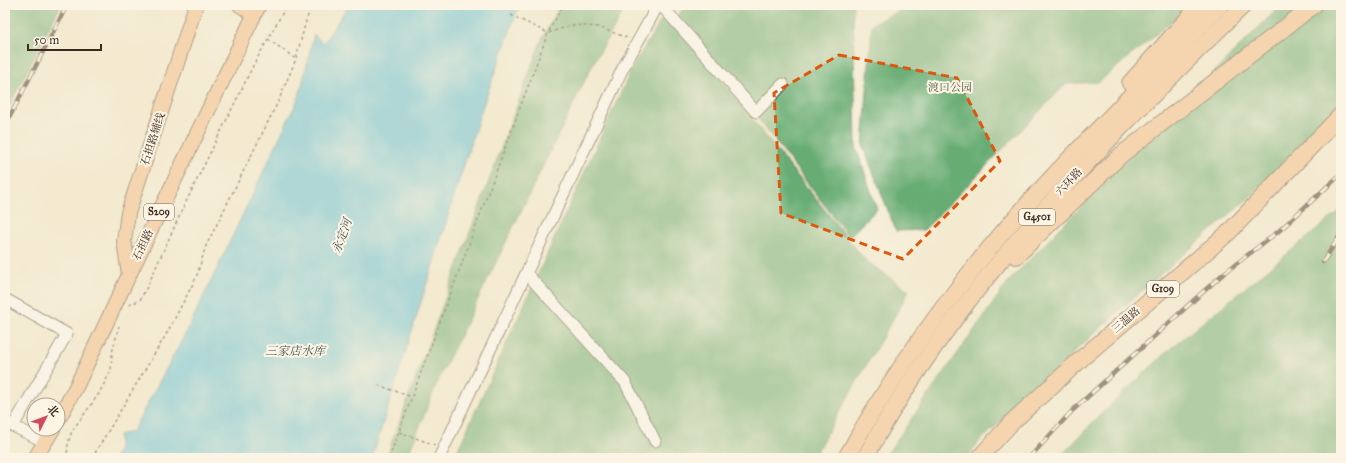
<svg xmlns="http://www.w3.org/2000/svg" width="1346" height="463" font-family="'IM FELL Great Primer','Noto Serif SC',serif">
<rect width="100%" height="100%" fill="#fcf5e5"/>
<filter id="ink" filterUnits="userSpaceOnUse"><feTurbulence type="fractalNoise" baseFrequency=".025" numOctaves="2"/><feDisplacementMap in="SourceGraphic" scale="8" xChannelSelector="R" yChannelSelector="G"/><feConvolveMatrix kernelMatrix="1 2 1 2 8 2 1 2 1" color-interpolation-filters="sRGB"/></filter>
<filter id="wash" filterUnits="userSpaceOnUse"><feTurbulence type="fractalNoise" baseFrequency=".012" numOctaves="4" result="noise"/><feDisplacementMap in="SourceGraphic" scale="16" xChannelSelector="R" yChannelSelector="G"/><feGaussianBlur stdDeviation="0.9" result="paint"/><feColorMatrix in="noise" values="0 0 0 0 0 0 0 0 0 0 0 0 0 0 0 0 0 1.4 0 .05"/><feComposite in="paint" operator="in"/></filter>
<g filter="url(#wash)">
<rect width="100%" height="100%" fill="#f3ead0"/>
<g fill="#66ac73" stroke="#506b48">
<polygon points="5,5 61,5 5,114"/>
<polygon points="560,5 627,5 591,68 437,383 407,458 386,458 541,41"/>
<polygon points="686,5 853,5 856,147 877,209 849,237 678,15"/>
<polygon points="902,5 1191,5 1099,82 1066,84 924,230 896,231 863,146 872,24 901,10"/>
<polygon points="1281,5 1341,5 1341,101 1252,195 1112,317 978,443 967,458 884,458 1008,282 1128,158"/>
<polygon points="666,12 865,260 909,291 813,458 454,458 633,66"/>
<polygon points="1341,210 1341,458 1059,458 1099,416 1170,349"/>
</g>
<polygon fill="#5fc2dd" stroke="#4d767e" points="349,5 521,5 516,14 480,114 372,458 114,458 119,449 119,435 132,432 187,331 299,97 314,34 323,44"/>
</g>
<g filter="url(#ink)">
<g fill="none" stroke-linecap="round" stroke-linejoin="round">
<g stroke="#574739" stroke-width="13">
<g id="minor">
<polyline points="661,5 756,112 783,84"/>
<polyline points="527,274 625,382 655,441"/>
<polyline points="7,300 67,334 13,426"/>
<polyline points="5,422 45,442"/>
<polyline points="439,458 623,68 658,5"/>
</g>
</g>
<g stroke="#574739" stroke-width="16">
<g id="major">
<polyline points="240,5 254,14"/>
<polyline points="129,275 124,241 128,213 196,5"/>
<polyline points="58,420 76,387 129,275 259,5"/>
<polyline points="35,458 53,429"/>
</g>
</g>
<g stroke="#574739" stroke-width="18">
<g id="highway">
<polyline points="1130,83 1200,5"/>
<polyline points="1016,256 1122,154 1314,5"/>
<path d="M846,458C883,390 928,325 976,265C1018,212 1065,163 1112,115C1148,78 1184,41 1221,5"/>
<path d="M865,458C934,330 1029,222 1130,118C1168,80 1205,42 1244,5"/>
<polyline points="979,458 1013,421 1081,359 1228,233 1341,115"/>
</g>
</g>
<g stroke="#574739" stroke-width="1.5" stroke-dasharray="3 3" stroke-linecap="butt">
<polyline points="511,15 548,33 573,25 598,27 628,38"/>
<polyline points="268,39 296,59"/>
<polyline points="129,305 140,300 147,287 183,208 254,64 287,5"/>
<polyline points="378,385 412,397"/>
<polyline points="399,432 435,445"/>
<polyline points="67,456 79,458"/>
<polyline points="65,458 67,456 68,443 72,431 98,395 111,371 112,353 119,326"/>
<polyline points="92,458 167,333 196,278 206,246 278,102 296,59 306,21 312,5"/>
<polyline points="389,458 548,33 563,5"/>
</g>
<use href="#minor" stroke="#fff" stroke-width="11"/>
<use href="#major" stroke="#f8bd89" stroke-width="14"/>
<use href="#highway" stroke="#f8bd89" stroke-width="16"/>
<g stroke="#3b2a1e" stroke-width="4.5">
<g id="rail">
<polyline points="5,126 67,5"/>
<polyline points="1323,262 1341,234"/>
<polyline points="1029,458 1073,410 1193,301 1223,274 1280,230 1341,174"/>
</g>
</g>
<use href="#rail" stroke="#fcf5e5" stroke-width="3" stroke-dasharray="9" stroke-linecap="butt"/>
</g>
</g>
<path d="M0 0H1346V463H0ZM839,55L957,78L1000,161L903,259L781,213L774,93Z" fill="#f3ead0" fill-opacity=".55" fill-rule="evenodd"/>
<path fill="none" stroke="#df570d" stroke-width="3" stroke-dasharray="8 5" stroke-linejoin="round" d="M839,55L957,78L1000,161L903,259L781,213L774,93Z"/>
<g text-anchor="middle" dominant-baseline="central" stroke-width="4" stroke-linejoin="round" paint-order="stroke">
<g fill="#fcf5e5" stroke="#75675a" stroke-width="1">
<rect x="144" y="204" width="30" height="16" rx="3"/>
<rect x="1019" y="209" width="36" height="16" rx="3"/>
<rect x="1147" y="281" width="32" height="16" rx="3"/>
</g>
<g font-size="10" font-weight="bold" fill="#3b2a1e">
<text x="159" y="212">S209</text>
<text x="1037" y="217">G4501</text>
<text x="1163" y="289">G109</text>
</g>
<g font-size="11" fill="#4f593d" stroke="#fcf5e5">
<text x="950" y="87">渡口公园</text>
</g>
<g font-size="11" fill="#3b2a1e" stroke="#fcf5e5">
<text transform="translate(153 139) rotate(-72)">石担路辅线</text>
<text transform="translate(1069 182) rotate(-47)">六环路</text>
<text transform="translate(143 245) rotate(-64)">石担路</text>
<text transform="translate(1126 320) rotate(-41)">三温路</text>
</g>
<g font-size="12" font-style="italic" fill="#465857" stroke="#fcf5e5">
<text transform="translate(342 236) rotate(-70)">永定河</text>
<text x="295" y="351">三家店水库</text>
</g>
</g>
<rect width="1346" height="463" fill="none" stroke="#fcf5e5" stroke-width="20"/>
<g transform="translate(46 417) rotate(48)"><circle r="19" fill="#fcf5e5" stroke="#afa495"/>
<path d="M0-3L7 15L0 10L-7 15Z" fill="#d1495b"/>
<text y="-6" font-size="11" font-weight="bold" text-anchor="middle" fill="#3b2a1e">北</text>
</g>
<path d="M28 44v6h73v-6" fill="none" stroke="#3b2a1e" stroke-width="2"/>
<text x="34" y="44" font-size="12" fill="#3b2a1e" stroke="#fcf5e5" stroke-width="3" paint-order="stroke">50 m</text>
</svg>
